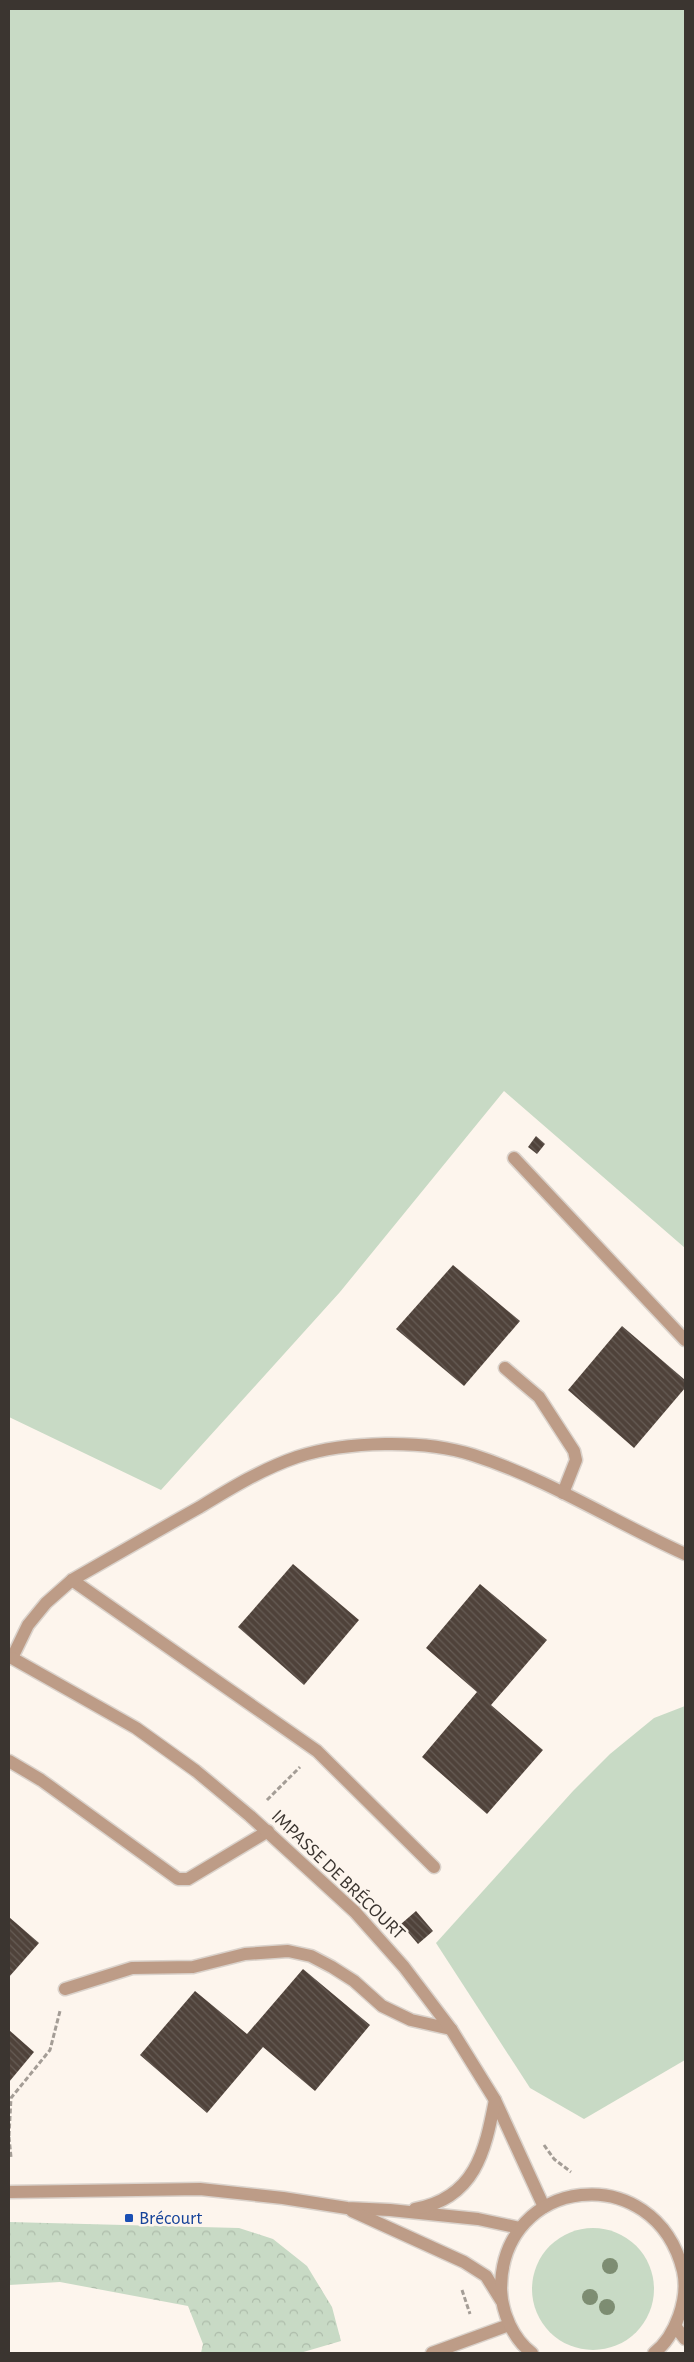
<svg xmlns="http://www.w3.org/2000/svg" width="694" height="2362" font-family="'Alegreya Sans',sans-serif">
<defs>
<pattern id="forest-crowns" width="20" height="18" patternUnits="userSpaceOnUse" patternTransform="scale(1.25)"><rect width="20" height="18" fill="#c8dac5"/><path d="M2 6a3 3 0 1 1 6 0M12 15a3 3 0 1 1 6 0" fill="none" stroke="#adbcaa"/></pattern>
<pattern id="building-back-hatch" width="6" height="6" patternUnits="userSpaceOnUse" patternTransform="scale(1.25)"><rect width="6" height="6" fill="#4f423a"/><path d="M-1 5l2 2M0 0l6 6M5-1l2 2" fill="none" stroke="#665c55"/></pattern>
</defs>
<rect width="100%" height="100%" fill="#fdf5ed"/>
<g fill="#c8dac5">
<polygon points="9,9 685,9 685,1248 504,1091 340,1292 161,1490 9,1417"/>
<polygon points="685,1706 685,2060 584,2119 530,2088 436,1943 573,1791 610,1754 654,1718"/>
<circle cx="593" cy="2289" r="61"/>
</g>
<polygon fill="url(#forest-crowns)" points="9,2222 239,2228 273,2239 307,2266 332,2307 341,2341 300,2353 201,2353 203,2344 188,2306 60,2282 9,2285"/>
<g fill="url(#building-back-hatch)">
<polygon points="536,1136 545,1144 537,1154 528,1147"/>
<polygon points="453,1265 520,1321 464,1386 396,1329"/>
<polygon points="622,1326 685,1380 685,1388 634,1448 568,1390"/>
<polygon points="293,1564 359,1620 304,1685 238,1627"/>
<polygon points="480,1584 547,1640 491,1705 543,1750 487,1814 422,1757 477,1692 426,1648"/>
<polygon points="416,1911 433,1931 418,1944 401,1924"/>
<polygon points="9,1917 39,1943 9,1977"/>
<polygon points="303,1969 370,2025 315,2091 263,2047 207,2113 140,2055 195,1991 247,2034"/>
<polygon points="9,2030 34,2052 9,2082"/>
</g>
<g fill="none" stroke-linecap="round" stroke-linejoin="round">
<g stroke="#dad2cb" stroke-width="15">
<g id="service">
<polyline points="514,1158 685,1340"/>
<polyline points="505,1368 539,1397 574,1451 576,1460 563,1493"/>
<polyline points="72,1580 317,1751 434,1867"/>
<path d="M9,1658H12L28,1625L46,1603L72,1580C114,1556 157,1531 200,1507C231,1488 262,1469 297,1457C346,1441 424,1439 473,1455C548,1479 614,1522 685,1554"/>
<polyline points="9,1761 41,1780 178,1879 188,1879 268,1831"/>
<polyline points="65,1989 132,1968 193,1967 245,1954 288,1951 311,1956 332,1967 354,1981 382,2006 411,2020 451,2029"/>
<polyline points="432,2353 509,2325"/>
</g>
</g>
<g stroke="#dad2cb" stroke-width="15">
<g id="minor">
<polyline points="12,1658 136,1728 196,1771 250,1816 355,1912 404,1967 451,2029 495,2100 544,2207"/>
<polyline points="675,2326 685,2339"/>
</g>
</g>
<g stroke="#dad2cb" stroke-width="15">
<g id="tertiary">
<polyline points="9,2192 200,2189 283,2198 347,2208 390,2210 478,2219 520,2228"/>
<path d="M415,2209C475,2198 485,2152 495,2100"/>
<polyline points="352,2211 464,2262 486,2276 501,2300"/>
<path d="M532,2353C513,2339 502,2313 501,2290C500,2175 655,2158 683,2271C689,2298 676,2336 654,2353"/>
</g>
</g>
<g stroke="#a49d96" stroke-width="3" stroke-dasharray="5 2.5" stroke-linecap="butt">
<polyline points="267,1800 300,1767"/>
<polyline points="9,2136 11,2098 50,2050 60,2011"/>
<polyline points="9,2137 11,2157 9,2157"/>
<polyline points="544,2145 554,2159 571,2172"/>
<polyline points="462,2290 470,2314"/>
</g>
<use href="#service" stroke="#bd9c87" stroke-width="12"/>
<use href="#minor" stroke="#bd9c87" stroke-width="12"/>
<use href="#tertiary" stroke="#bd9c87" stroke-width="12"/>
</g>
<g fill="#7d8d72">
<circle cx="610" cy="2266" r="8"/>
<circle cx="590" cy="2297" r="8"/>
<circle cx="607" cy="2307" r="8"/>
</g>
<rect fill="#1a4fb4" stroke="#fdf5ed" stroke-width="2" x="124" y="2213" width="10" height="10" rx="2.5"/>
<g text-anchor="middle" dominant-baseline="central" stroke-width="5" stroke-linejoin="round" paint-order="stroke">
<g font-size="19" fill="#3b3530" stroke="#fdf5ed">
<text transform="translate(338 1875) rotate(44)">IMPASSE DE BRÉCOURT</text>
</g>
<g font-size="19" fill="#164399" stroke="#fdf5ed" text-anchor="start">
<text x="139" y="2218">Brécourt</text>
</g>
</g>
<rect width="694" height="2362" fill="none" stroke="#3b3530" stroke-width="20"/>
</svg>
